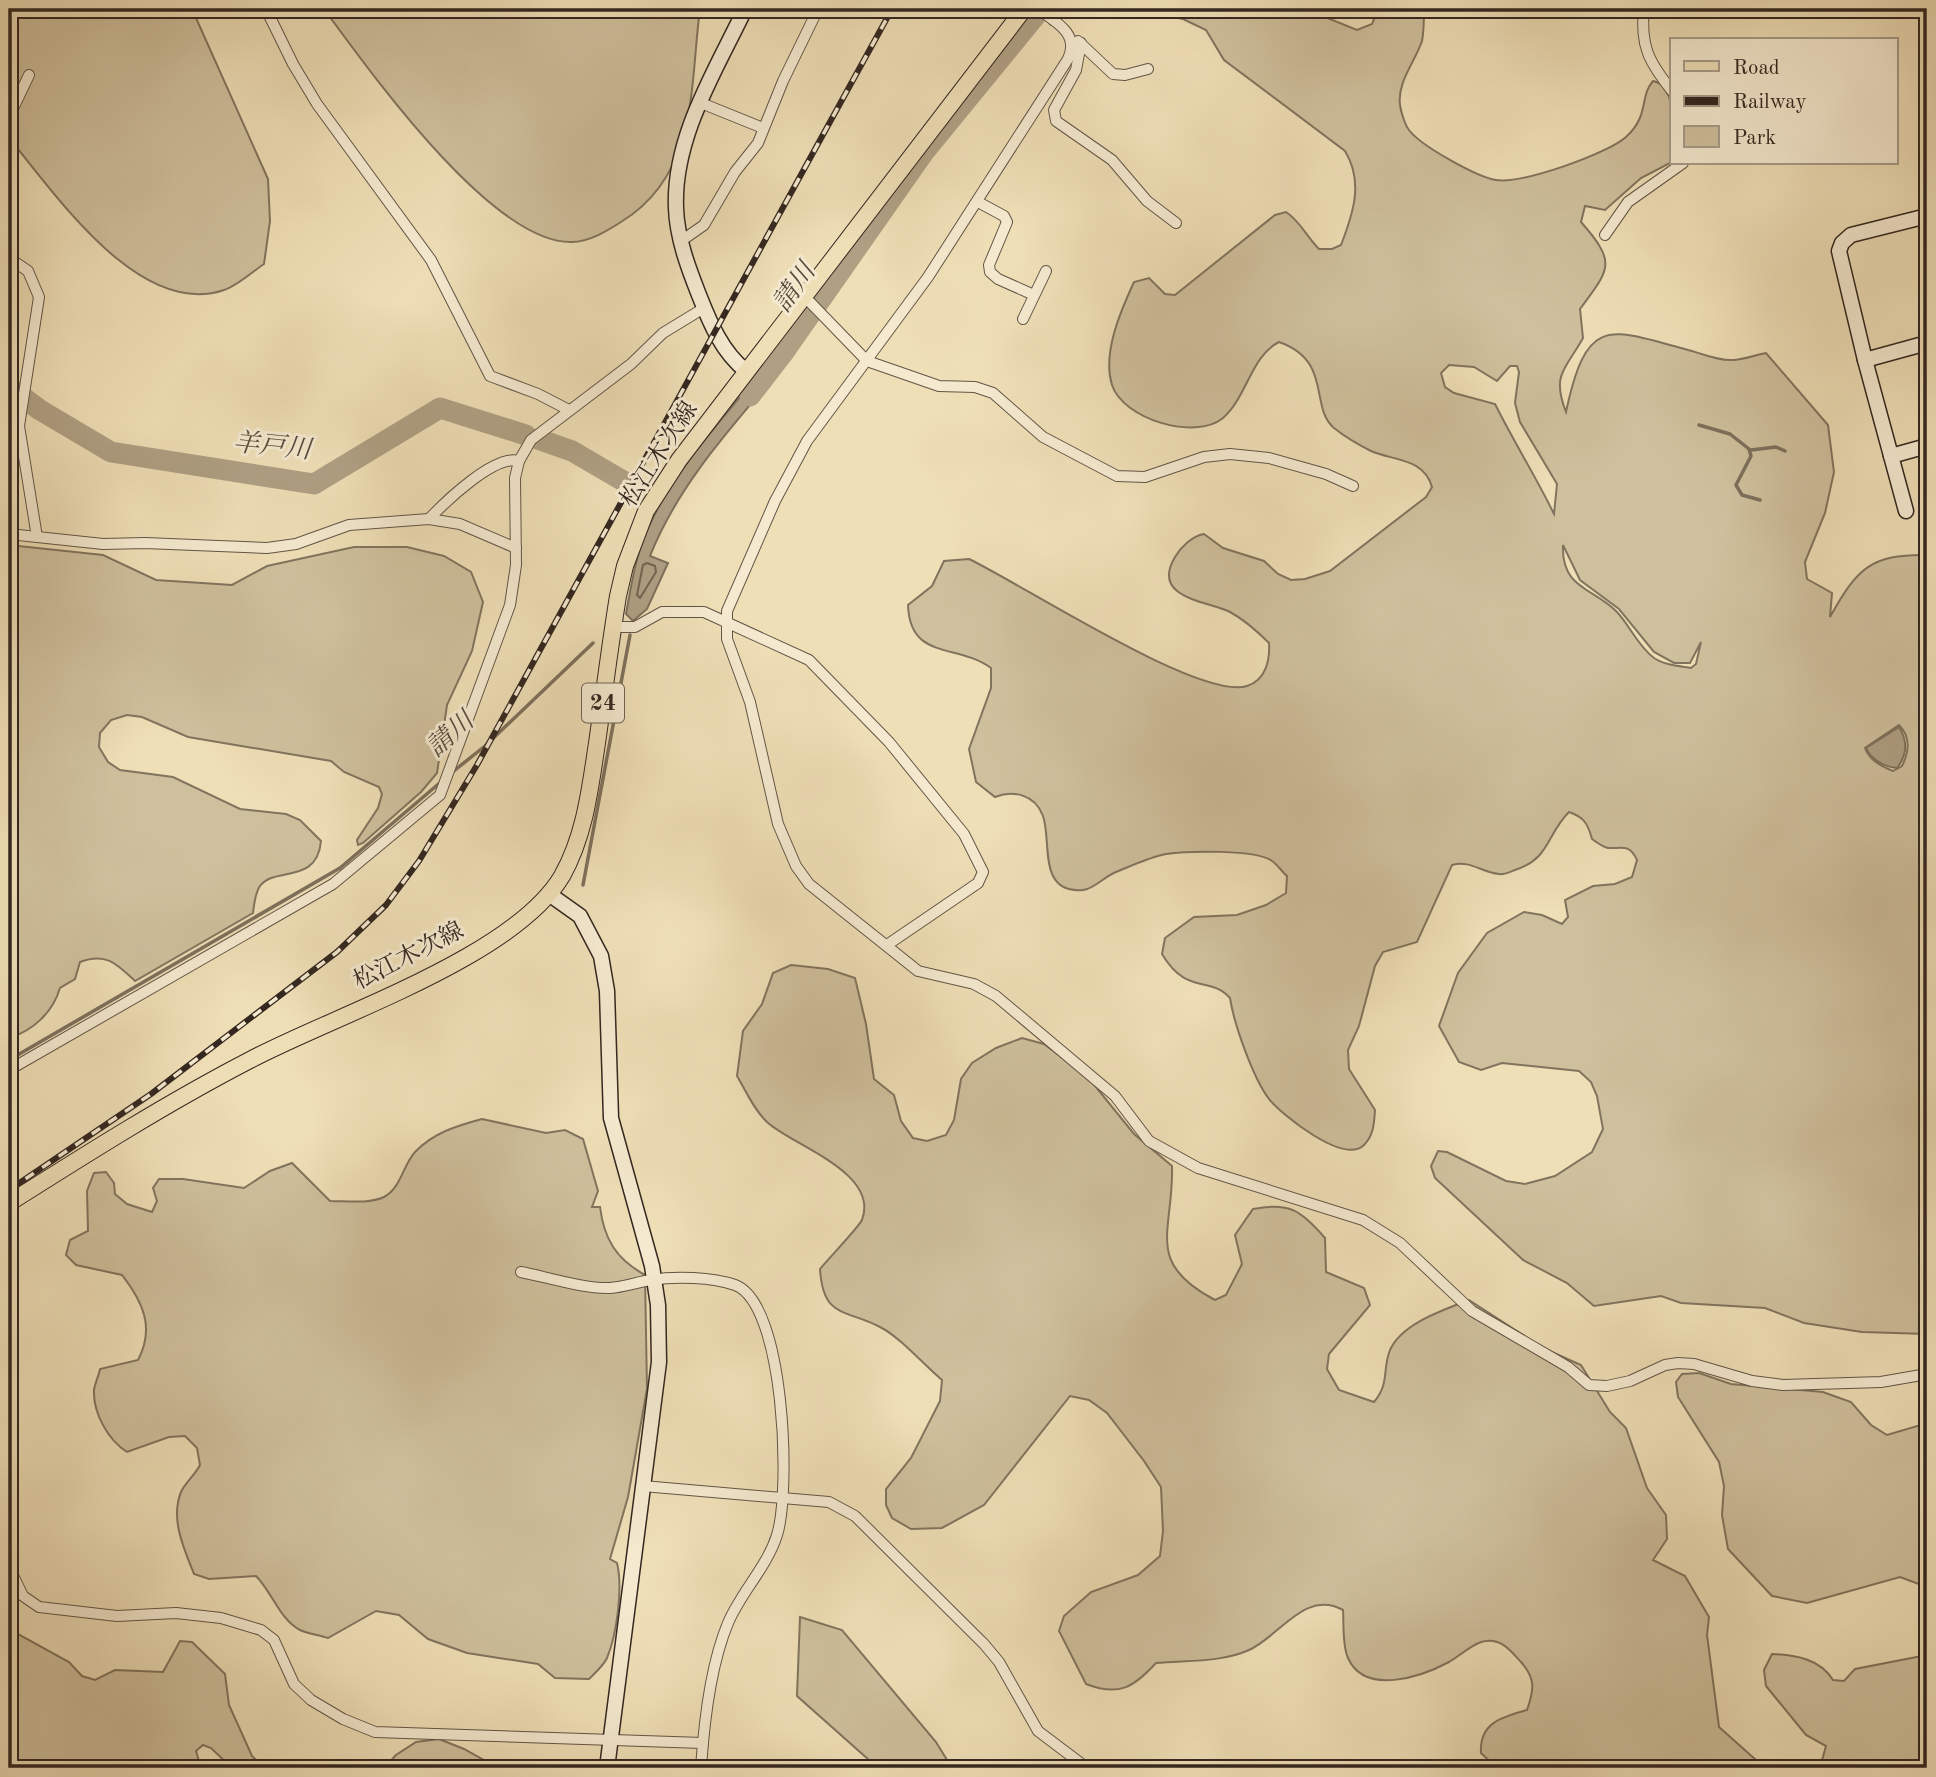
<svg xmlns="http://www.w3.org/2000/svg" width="1936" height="1777" font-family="'Old Standard TT','Noto Serif JP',serif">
<rect width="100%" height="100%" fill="#efdfb7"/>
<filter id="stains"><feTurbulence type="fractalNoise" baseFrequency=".00286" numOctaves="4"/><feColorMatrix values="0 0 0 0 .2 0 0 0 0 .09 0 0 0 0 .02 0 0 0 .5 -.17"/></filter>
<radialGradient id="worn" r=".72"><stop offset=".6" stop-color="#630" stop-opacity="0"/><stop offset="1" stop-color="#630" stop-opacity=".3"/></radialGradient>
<g fill="#cfc09d" stroke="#81745e" stroke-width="2" fill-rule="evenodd">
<path d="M9,9H192L268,179L270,221L264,264C252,272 237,286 224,290C139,319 55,193 9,138Z"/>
<path d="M324,9H700C694,53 695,97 682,140C672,175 652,203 621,222C607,231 589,242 572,242C492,244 369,70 324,9Z"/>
<path d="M1155,9H1305L1357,30L1372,24L1378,9H1424C1424,19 1424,31 1422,41C1415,62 1397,82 1400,105C1401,112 1405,125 1409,130C1421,146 1477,177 1496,180C1522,184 1607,154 1626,137C1650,115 1639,97 1653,81C1680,86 1672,141 1672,162L1641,178L1605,210L1585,206L1581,222C1618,264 1609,269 1580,309L1583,338C1566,369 1551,374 1566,412C1587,314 1608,328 1692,351C1705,355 1720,361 1734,360C1745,359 1756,355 1766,353L1828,425L1834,472L1825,513L1805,562L1807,579L1832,593L1830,617C1857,569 1870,554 1927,555V1334L1862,1332L1804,1323L1765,1308L1681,1303L1661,1296L1594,1306L1567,1283L1523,1260L1435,1178L1431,1166L1438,1151L1447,1152L1506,1181L1525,1184L1555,1176L1592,1152L1603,1129L1597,1096L1591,1082L1579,1071L1502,1063L1481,1070L1459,1062L1439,1026L1458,973L1487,933L1524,912L1542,915L1562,924L1568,917L1565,900L1593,886L1615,884L1632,877L1637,860C1629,843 1622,849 1608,848C1603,847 1596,842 1592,839C1588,824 1584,817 1569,812C1546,835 1550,859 1515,870C1510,872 1504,875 1499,874C1480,872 1471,860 1452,865L1417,942L1383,952L1375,966L1359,1026L1348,1050L1349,1069L1375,1110C1374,1123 1374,1135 1364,1145C1344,1165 1282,1115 1269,1099C1253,1078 1234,1024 1230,998C1209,975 1187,996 1162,954L1165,938L1194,917L1237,915L1266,905L1286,893L1287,876C1282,872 1278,865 1272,861C1256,849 1187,851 1166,854C1150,857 1131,866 1116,872C1105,876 1094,889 1083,890C1037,894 1052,841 1043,816C1035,794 1013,790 995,797L976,782L969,749L991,688V668C957,643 910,661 908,605L932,586L944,561L969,559C1020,583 1200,701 1247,686C1266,680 1270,660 1269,643C1257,631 1245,620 1230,612C1209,601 1150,599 1175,557C1181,547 1192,536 1204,534L1223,548L1264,561L1278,574L1291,580L1305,579L1330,571L1426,497L1432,487C1424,458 1394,461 1371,451C1359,445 1344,436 1334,428C1309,407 1333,361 1279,342C1251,356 1247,397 1223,418C1195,441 1123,419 1112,385C1102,353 1121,310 1134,282L1149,278L1165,294L1175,295L1275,215L1286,212C1300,221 1307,237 1319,249H1332L1341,245C1353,214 1364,182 1345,151L1224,60L1206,30L1183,19L1159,14ZM1449,365L1474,367L1497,381L1510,366H1517L1519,372L1515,403L1520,422L1557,484L1554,514C1536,477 1514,442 1495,404L1454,393L1445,387L1441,373ZM1563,545L1580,580L1619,609L1654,652L1674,663H1690L1701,642L1696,664L1691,668C1679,666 1664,665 1654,658C1638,646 1630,626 1617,612C1594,588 1561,589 1563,545ZM1899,725C1911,737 1909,752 1902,766L1893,771C1881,766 1869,760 1865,748Z"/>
<path d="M9,545L103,555L156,580L232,585L267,566L354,547H407L444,556L471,572L483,602L472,651L447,705L437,773L421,792L363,843L358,845L357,840L378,808L382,794L379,787L344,772L331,761L188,737L142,717L127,715L111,720L100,733L99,747L108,762L120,770L173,777L240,809L286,814L300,820L321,841C317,885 275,866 260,886C255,893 254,905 253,913L135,981C117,964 106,952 80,962L75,979L60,988C53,1012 33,1031 9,1038Z"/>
<path d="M791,965L828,969L855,978L866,1024L874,1079L894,1095L901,1121L913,1138L927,1141L946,1135L954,1120L961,1079L972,1063L996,1048L1022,1038L1044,1044L1087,1076L1134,1134L1172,1166C1174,1231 1143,1262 1215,1300L1226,1295L1242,1264L1235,1235L1253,1209C1289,1202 1301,1210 1325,1238L1326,1272L1364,1288L1370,1305L1329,1354L1327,1369L1339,1390L1374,1402C1390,1383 1382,1370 1390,1350C1402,1323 1444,1310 1469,1300L1543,1348L1581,1365L1610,1412L1626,1428L1647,1488L1666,1515L1667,1539L1653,1560L1685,1576L1709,1617L1707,1635L1719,1727L1765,1768H1497L1481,1753C1479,1723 1502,1717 1527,1710C1534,1690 1536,1679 1521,1662C1511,1651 1502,1639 1486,1641C1474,1642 1460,1656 1449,1662C1421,1677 1365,1696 1348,1658C1342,1645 1344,1624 1343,1610C1305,1589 1280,1636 1249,1650C1220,1663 1186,1660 1156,1663C1134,1687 1119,1697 1086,1684L1059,1631L1064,1616L1091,1592L1138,1575L1160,1556L1163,1531L1161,1487L1144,1461L1107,1413L1089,1400L1070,1396L984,1505L942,1528L911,1529L892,1518L886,1505V1489L911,1458L940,1401L942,1380C924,1365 900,1337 880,1327C846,1309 823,1319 820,1269C828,1259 858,1228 862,1220C880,1172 791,1145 767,1122C754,1110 746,1091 737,1076L743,1031L762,1004L773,973Z"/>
<path d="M482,1119L546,1133L565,1130L583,1139L598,1191L592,1207H600C604,1239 616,1259 645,1275L647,1389L628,1497L610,1559L617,1563C623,1587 617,1634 607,1658C604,1665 595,1673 589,1679L555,1678L538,1664L467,1653L428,1639L399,1615L376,1611L328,1638C319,1635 309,1634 300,1630C280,1620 272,1592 256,1576L209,1579L194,1574C184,1549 170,1519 181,1492C185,1483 195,1475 200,1465L197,1448L185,1436L169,1437L127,1452C108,1440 93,1413 94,1390C95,1383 99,1375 100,1369L138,1360C155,1328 143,1302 122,1275L76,1265L66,1255L70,1240L88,1231L87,1191L94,1173L106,1172L114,1183L115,1194L127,1204L152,1212L157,1201L153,1188L159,1179H183L244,1188L270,1171L292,1163L330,1201C345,1201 370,1204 384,1197C401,1188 403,1165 415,1152C433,1133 456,1126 482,1119Z"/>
<polygon points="1699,1373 1731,1384 1823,1392 1851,1402 1871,1425 1887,1435 1921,1425 1927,1414 1927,1587 1900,1577 1807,1603 1772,1596 1728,1549 1722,1515 1724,1486 1719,1462 1678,1397 1676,1382 1682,1374"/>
<polygon points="800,1617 842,1630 936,1742 952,1768 878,1768 797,1696"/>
<polygon points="9,1624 16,1633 69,1662 82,1676 95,1680 115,1670 163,1672 180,1641 192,1642 225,1674 229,1705 252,1756 264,1768 232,1768 211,1748 203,1745 196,1751 201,1768 9,1768"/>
<path d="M1772,1654C1796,1655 1820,1659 1833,1680L1844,1681L1855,1669L1927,1655V1768H1816L1821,1764L1826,1746L1806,1735L1766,1686L1764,1670Z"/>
<polygon points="439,1739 464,1749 498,1768 384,1768 396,1755 416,1742"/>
</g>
<g fill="#afa084" stroke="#7d705c" stroke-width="2">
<path d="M763,369L773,378C726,433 677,488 650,556L668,563L647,609L633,621L626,614C631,587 635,560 645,535C671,473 721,421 763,369Z"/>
<path d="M1899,727C1908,741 1907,755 1897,768C1885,767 1871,760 1866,748Z"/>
</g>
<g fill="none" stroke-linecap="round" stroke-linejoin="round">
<polygon stroke="#716452" stroke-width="2" points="647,563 655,566 656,572 640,598 637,595 643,565"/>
<g stroke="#7d705c" stroke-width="3.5">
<polyline points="1699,425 1730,434 1749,449 1751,456 1736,485 1742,495 1760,500"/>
<polyline points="1751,450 1776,447 1785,451"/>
<polyline points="450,774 485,746 593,643"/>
<polyline points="583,885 630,635"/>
<polyline points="9,1060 340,868 442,781"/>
</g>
<g stroke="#afa084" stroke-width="21">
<polyline points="9,387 40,410 111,452 314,484 440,408 526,435"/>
<polyline points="750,396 784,352 924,152 1041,9"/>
<polyline points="538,439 572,451 625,482"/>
</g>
<g stroke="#625546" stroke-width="12">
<g id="street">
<polyline points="266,9 293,64 317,104 431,260 490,376 538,394 569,410"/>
<path d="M1038,9C1056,22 1080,34 1068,59L928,277L807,441L775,501L727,611V639L750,702L778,824L796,866L809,884L918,971L974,984L996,996L1115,1096L1149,1141L1198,1168L1363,1220L1400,1243L1472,1311L1568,1367L1589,1385L1607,1386L1630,1381L1665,1365L1678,1363L1694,1364L1752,1381L1783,1385L1881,1382L1927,1374"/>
<path d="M1644,9C1640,46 1649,62 1672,91"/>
<polyline points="1053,20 1062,9"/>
<polyline points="1078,41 1113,74 1125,75 1148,69"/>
<polyline points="1081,43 1076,70 1054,110 1056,121 1112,160 1147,201 1176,223"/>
<polyline points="701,103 763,128"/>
<polyline points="9,117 29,75"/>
<polyline points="978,202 1004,216 1007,222 989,265 990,272 998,279 1034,295"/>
<polyline points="1605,235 1628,202 1683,163"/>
<polyline points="681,241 704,225 735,172 758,143 783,81 818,9"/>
<polyline points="9,258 28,271 39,297 19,426 37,537"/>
<polyline points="805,297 867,361 939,386 975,387 993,393 1043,437 1117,476 1145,477 1204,457 1230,454 1269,458 1326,474 1353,486"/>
<polyline points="1023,319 1046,271"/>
<path d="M429,519C446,501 495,454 519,461"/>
<polyline points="9,534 103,544 145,543 267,548 296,544 349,525 429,519 460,524 516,548"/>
<polyline points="613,627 635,627 662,612 704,612 809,660 889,742 964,834 983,872 978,883 887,945"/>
<polyline points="9,1070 333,884 440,795 510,605 516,565 515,478 519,461 531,440 631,364 663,333 704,308"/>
<path d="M521,1272C547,1277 584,1289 610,1288C623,1287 638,1282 651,1280C675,1276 712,1277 735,1285C785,1303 791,1491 777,1535C767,1567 741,1592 728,1623C710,1666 704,1722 701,1768"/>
<polyline points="643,1486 829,1502 855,1516 984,1644 999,1662 1038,1731 1087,1768"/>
<polyline points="9,1567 23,1596 39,1607 117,1616 176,1613 221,1618 261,1630 274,1640 294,1684 311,1700 343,1719 375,1732 703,1743"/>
</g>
</g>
<g stroke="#332720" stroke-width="17">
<g id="secondary">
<path d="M745,9C716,70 673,137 676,208C677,238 688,267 699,295C710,323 722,352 746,371"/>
<polyline points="1927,216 1851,235 1842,243 1839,251 1865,360 1927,343"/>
<polyline points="1865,360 1906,511"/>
<polyline points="1891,456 1927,446"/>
<polyline points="549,894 580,916 601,956 607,991 611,1118 652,1266 658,1305 659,1362 607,1768"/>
</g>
</g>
<g stroke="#332720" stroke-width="18">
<path id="primary" d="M9,1203C88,1153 167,1103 250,1060C335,1015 514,957 562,876C585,835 590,789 597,743C604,694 610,645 618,596L625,566L646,511L679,460L1024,9"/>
</g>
<use href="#street" stroke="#f5ead0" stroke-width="10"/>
<use href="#secondary" stroke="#f5ead0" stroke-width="14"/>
<use href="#primary" stroke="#efdfb7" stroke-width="16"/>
<g stroke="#332720" stroke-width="6">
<polyline id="rail" points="9,1190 151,1094 337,952 386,905 419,861 477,765 892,9"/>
</g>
<use href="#rail" stroke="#f5ead0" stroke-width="3.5" stroke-dasharray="10" stroke-linecap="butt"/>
</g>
<g text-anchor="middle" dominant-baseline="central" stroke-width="6" stroke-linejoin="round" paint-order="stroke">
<rect fill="#f5ead0" stroke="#6d6255" stroke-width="2" x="582" y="683.5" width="42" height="39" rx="5"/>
<g font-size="23" font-weight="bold" fill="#332720">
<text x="603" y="703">24</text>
</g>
<g font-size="24" fill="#332720" stroke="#f5ead0">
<text transform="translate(660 455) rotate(-57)">松江木次線</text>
<text transform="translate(409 957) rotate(-27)">松江木次線</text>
</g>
<g font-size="26" font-style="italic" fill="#584b3e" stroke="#f5ead0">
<text transform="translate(795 288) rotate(-55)">請川</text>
<text transform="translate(272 447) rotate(6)">羊戸川</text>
<text transform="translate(451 735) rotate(-42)">請川</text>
</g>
</g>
<rect width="1936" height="1777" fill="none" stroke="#efdfb7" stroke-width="35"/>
<rect x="10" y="10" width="1915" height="1756" fill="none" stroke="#332720" stroke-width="3.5"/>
<rect x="18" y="18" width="1901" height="1742" fill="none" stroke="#332720" stroke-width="2"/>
<rect x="1670" y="38" width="228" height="126" fill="#f5ead0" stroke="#a79c8a" stroke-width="2"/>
<rect x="1684" y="61" width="35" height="10" fill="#efdfb7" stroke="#a79c8a" stroke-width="2"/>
<text x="1733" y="74" font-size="21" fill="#332720">Road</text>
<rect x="1684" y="96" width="35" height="10" fill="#332720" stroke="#a79c8a" stroke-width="2"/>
<text x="1733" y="108" font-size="21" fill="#332720">Railway</text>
<rect x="1684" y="126" width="35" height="21" fill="#cfc09d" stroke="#a79c8a" stroke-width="2"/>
<text x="1733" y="144" font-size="21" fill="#332720">Park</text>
<rect width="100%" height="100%" filter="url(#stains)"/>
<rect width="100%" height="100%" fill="url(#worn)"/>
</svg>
